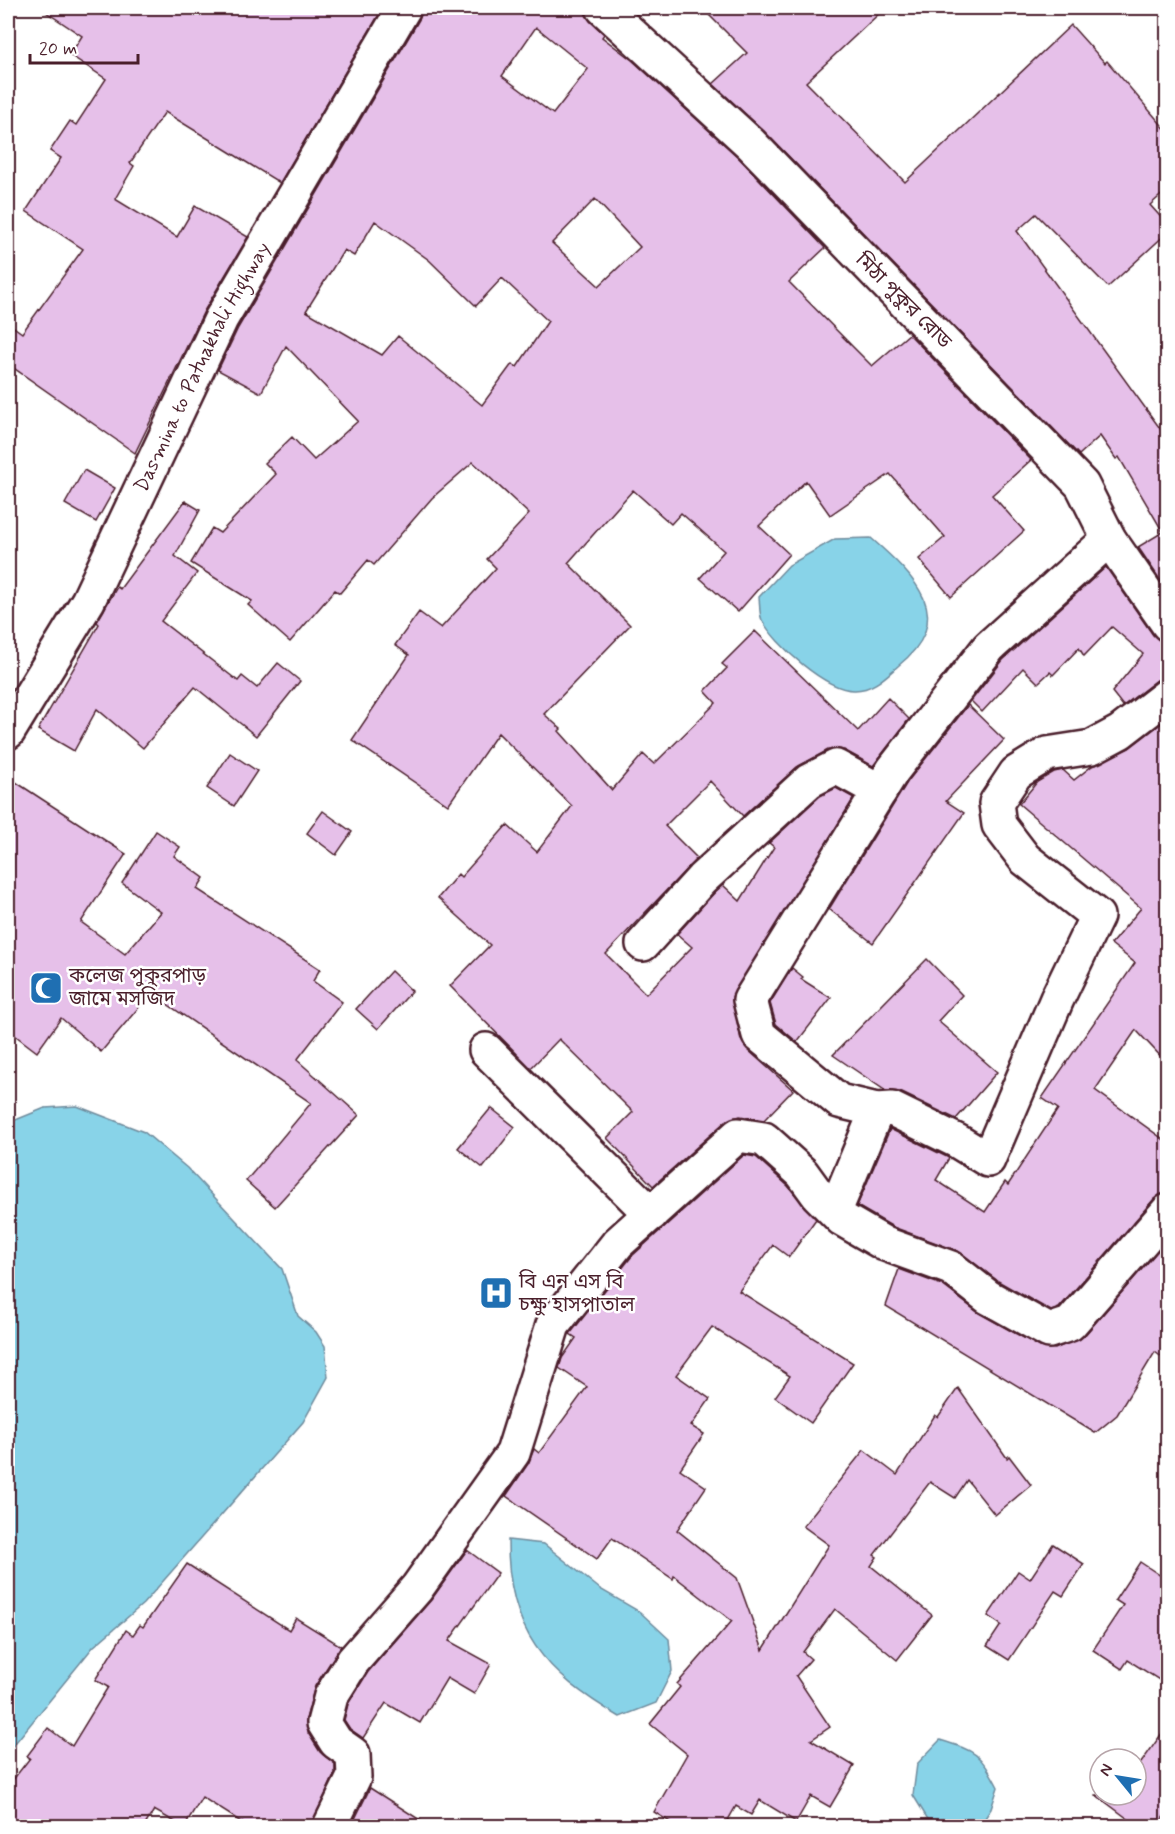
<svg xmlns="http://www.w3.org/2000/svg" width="1175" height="1834" font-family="Mynerve,'Noto Sans Bengali',sans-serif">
<rect width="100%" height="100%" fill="#fff"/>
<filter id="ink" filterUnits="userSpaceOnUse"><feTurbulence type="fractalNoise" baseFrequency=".0167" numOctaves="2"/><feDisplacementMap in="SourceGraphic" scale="12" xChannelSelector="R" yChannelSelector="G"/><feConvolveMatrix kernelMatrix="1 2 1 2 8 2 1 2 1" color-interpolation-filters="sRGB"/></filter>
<g filter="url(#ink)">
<g fill="#88d3e8" stroke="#6f8b9c" stroke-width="1.5">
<path d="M871,538C914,576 959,617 898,666C885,677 873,690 855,690C826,691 775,644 762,620C759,614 760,604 759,597L789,565L835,539Z"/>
<polygon points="77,1106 144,1132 187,1168 282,1269 298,1316 316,1332 325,1346 328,1377 303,1422 143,1604 93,1647 8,1752 8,1123 45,1108"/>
<path d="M508,1540L544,1544L600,1589L640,1612L669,1639L672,1671L656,1703L620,1717C545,1673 507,1631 508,1540Z"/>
<path d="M940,1740C976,1751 980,1753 998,1787L991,1809L980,1826H932L913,1795L917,1764Z"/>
</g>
<g fill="#e6c0e9" stroke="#4a1f2b" stroke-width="1.5" fill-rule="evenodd">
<polygon points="40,8 383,8 280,183 165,112 130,163 134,166 115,199 177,237 195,206 248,237 204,311 135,453 8,364 8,323 22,333 83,249 26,211 61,158 50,151 70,121 76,125 106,79 70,55 82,36"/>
<path d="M423,8H582L590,21L604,34L602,37L632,60L738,157L825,248L789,282L852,346L872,366L909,334L1031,460L992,495L1024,531L951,597L919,559L945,537L890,474L830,515L806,481L759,526L789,554L738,612L700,578L724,551L681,513L671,524L633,490L568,563L630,625L544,714L561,729L559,731L612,790L643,754L654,764L716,703L705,691L727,668L722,664L755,631L858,731L888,698L909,719L873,766L844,750H828L797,767L743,816L710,781L665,826L697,858L606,954L646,994L692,947L677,934L715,892L723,885L740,901L774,847L769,843L820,796L836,788L854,798L732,997L741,1040L747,1049L793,1090L764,1120L740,1116L726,1121L653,1186L607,1138L633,1112L559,1039L531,1068L450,986L490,945L438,898L458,874L461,877L507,825L537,852L572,806L498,733L448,805L352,740L409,655L395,645L419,612L441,628L496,568L487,559L529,514L473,462L432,498L374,565L368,560L340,593L335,590L290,642L248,605L252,601L191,563L212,528L220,533L276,474L265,463L292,437L314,460L358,421L286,346L261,393L218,370L238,328L420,18ZM536,27L588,69L553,114L502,76ZM595,199L640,247L599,286L552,243ZM375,221L429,260L476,306L502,278L548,321L517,367L512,364L482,405L398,336L382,355L306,311L344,250L354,256Z"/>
<polygon points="702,8 885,8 806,82 905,182 1071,25 1105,63 1107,61 1167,131 1167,190 1150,205 1167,224 1167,233 1108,287 1036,214 1017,231 1167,438 1167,590 1138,547 1163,532 1119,457 1116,459 1100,436 1079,455 764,131 713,84 747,53"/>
<polygon points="84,470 115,488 96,522 65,504"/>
<polygon points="185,501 200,510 175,556 197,573 161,621 238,681 242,676 257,688 278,663 300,681 256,736 195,687 143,748 97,709 74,751 38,730 99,624 97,622 117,587 120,589"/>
<polygon points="1106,567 1153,635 1160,641 1167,642 1167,677 1157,680 1123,706 1112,692 1143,654 1112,627 1084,656 1079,648 1053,675 1050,672 1038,683 1023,668 982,712 971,701 1003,660"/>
<polygon points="968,705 1004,740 946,801 964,813 873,943 829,909 908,781"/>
<polygon points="1167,719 1167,1063 1136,1030 1095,1090 1167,1142 1167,1193 1154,1199 1059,1308 1051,1311 998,1281 958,1251 893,1227 857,1206 890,1129 949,1158 936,1180 985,1212 1005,1182 1008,1185 1058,1109 1042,1098 1135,963 1111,944 1141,908 1019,804 1037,782 1054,772 1063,770 1074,780 1092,766 1129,748"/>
<polygon points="230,753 257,771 234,806 207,788"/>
<polygon points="8,777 126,854 81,922 125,954 161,912 122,883 156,831 180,847 174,856 204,878 197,889 320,969 313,981 342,1002 297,1060 359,1115 275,1207 246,1181 311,1103 151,993 101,1052 61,1018 37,1052 8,1030"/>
<polygon points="323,811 352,832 336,855 307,833"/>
<polygon points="927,959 962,995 938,1021 997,1072 956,1119 900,1092 886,1091 833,1055"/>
<polygon points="792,968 803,977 801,979 831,998 797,1042 776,1024 770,1003"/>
<polygon points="391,971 412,991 378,1029 356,1009"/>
<polygon points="491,1108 515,1127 483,1168 458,1148"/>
<polygon points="744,1155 756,1157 788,1186 816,1219 789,1257 773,1245 739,1291 853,1363 811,1423 775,1397 790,1376 712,1327 676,1375 710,1399 691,1426 704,1434 680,1469 706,1487 677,1530 737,1578 763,1650 829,1545 803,1526 864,1450 897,1475 935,1415 938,1417 958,1388 1007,1458 1009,1456 1031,1485 995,1515 967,1480 955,1498 930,1482 874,1555 877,1557 871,1566 932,1615 897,1660 835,1609 803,1652 811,1659 796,1676 830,1727 811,1740 854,1766 830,1807 811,1796 796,1822 760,1800 751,1815 736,1806 724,1827 678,1827 654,1812 687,1754 650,1724 680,1687 677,1684 732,1621 674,1576 673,1579 612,1538 597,1559 506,1496 528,1464 534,1449 539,1453 587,1387 559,1368 562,1358 576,1338 570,1334 632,1256"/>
<polygon points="1167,1240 1167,1361 1155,1352 1117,1415 1095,1433 886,1306 899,1269 942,1285 979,1313 1040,1347 1055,1349 1084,1336"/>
<polygon points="1053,1544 1084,1564 1063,1596 1055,1591 1009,1660 987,1646 1001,1625 988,1616 1018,1571 1030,1579"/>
<polygon points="467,1550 498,1573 449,1641 491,1664 474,1694 447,1678 420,1723 386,1703 363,1738 350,1729 344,1720 348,1704 368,1672 431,1600"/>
<polygon points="1140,1562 1167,1580 1167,1685 1128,1660 1122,1669 1093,1650 1123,1605 1115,1600"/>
<polygon points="187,1564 289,1630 296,1618 341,1646 315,1686 306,1719 308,1733 320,1752 335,1764 335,1773 311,1827 249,1827 202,1797 184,1827 154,1810 144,1827 8,1827 8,1786 30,1758 27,1756 48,1728 72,1746 108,1687 95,1680 126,1630 133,1635 140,1625 143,1627"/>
<polygon points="1167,1726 1167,1812 1157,1827 1139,1827 1096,1795 1136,1795 1136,1770"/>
<polygon points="370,1788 431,1827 351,1827"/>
</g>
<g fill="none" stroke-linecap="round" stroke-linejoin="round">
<g stroke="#4a1f2b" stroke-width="38">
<g id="street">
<polyline points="1109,539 989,647 893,770 750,1000 759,1035 839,1101 877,1110 892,1109 957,1141 988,1160 1057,999 1097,916 1025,859 999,825 996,803 1016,773 1047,754 1092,747 1120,732 1168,695"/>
<polyline points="643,944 702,879 809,781 836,767 880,791"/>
<polyline points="486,1050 651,1214"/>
<polyline points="835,1211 877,1110"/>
<polyline points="330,1826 354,1777 353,1754 336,1742 324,1723 331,1696 353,1661 417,1588 513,1453 553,1325 618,1243 738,1135 764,1139 802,1173 818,1195 842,1219 885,1244 951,1268 988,1297 1049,1331 1070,1324 1168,1211"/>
</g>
</g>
<g stroke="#4a1f2b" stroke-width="38">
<g id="secondary">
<polyline points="603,8 751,144 1082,485 1109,539 1168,624"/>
<path id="s1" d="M8,732L88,601L221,319L404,8"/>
</g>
</g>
<use href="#street" stroke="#fff" stroke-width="33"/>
<use href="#secondary" stroke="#fff" stroke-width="33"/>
</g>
</g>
<defs>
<g id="mosque-square" transform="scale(1.725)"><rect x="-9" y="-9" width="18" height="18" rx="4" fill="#1f6fb2" stroke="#fff"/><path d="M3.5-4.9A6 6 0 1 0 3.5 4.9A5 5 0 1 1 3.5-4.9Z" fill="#fff"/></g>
<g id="hospital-square" transform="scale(1.725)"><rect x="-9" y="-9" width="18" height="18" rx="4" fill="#1f6fb2" stroke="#fff"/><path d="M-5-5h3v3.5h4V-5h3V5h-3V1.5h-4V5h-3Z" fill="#fff"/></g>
</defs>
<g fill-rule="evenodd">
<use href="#mosque-square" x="46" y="988"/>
<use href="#hospital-square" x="496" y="1293"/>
</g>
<g text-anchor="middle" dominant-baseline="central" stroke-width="5" stroke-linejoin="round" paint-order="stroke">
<g font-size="20" fill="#4a1f2b" stroke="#fff">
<text transform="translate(903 301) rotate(45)">মিঠা পুকুর রোড</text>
<text stroke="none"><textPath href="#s1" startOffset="414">Dasmina to Patuakhali Highway</textPath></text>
</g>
<g font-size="20" fill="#4a1f2b" stroke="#fff" text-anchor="start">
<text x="69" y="976">কলেজ পুকুরপাড়<tspan x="69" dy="23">জামে মসজিদ</tspan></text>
<text x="519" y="1282">বি এন এস বি<tspan x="519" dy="23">চক্ষু হাসপাতাল</tspan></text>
</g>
</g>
<rect width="1175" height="1834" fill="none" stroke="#fff" stroke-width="30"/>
<rect x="15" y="15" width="1145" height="1804" fill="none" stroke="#4a1f2b" stroke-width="2" filter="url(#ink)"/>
<g transform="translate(1118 1777) rotate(300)"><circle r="28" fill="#ffffff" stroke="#b7a5aa" stroke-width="1.5"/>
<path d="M0-4.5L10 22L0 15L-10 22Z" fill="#1f6fb2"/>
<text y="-9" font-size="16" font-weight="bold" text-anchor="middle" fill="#4a1f2b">N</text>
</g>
<path d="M30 54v9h108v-9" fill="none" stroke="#4a1f2b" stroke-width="3"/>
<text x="39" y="54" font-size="18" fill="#4a1f2b" stroke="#ffffff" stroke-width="4.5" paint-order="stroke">20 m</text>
</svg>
